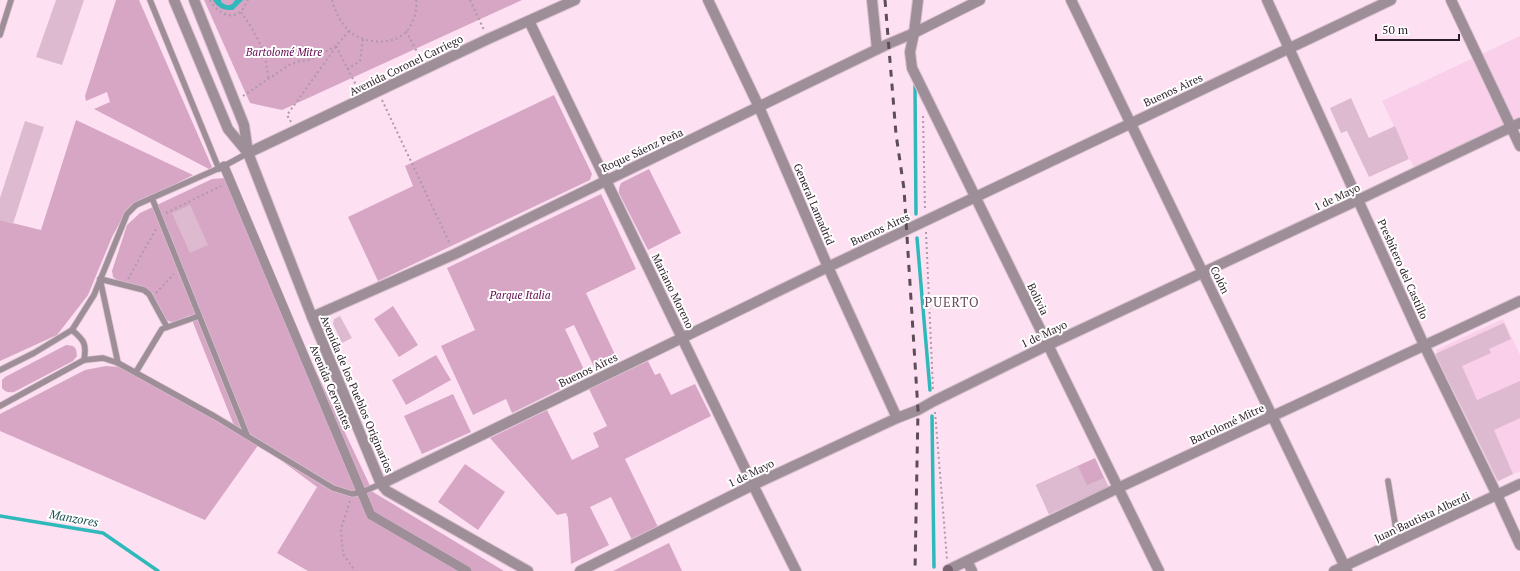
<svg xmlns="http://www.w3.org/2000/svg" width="1520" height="571" viewBox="0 0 1520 571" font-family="'PT Serif',serif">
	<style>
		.built { fill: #facfea }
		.green { fill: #d7a6c5 }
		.water { fill: #2fb9ba }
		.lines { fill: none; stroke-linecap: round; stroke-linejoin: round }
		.stream { stroke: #2fb9ba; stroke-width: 3.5 }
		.building { fill: #ddbad0 }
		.service-casing { stroke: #d7becd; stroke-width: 7 }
		.pedestrian-casing { stroke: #d7becd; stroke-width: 10 }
		.minor-casing { stroke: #d7becd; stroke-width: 12 }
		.tertiary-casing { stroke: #d7becd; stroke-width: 12 }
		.secondary-casing { stroke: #d7becd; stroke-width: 12 }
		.path { stroke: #b099a7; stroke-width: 2; stroke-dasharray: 2 3; stroke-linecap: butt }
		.service { stroke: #9d8e98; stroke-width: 5.5 }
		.pedestrian { stroke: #9d8e98; stroke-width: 9 }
		.minor { stroke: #9d8e98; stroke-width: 10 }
		.tertiary { stroke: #9d8e98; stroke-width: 10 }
		.secondary { stroke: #786370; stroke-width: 10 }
		.rail { stroke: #5d4d57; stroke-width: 3; stroke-dasharray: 7 7; stroke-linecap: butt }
		.labels { text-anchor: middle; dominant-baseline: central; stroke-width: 4; stroke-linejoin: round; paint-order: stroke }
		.park-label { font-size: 11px; font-style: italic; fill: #62054e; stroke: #fff }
		.street-label { font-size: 11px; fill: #2a1d25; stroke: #fff }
		.water-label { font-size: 12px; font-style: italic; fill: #1b5253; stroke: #fff }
		.quarter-label { font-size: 13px; letter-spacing: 1px; fill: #694b5e; stroke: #fff }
	</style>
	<rect width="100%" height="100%" fill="#fde1f2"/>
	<!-- built -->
	<g class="built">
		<polygon points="1520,36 1520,120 1414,168 1382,101"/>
		<polygon points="1503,319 1520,355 1520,471 1497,482 1436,350"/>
	</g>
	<!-- green -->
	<g class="green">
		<polygon points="116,0 139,0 212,167 209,169 94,109 110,102 107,92 86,101 85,96"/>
		<polygon points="204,0 522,0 282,110 250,103"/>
		<polygon points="554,95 592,174 590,180 378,281 348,217 413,186 405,166"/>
		<polygon points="76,120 193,175 152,196 125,213 112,237 88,295 57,335 0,361 0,220 41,230"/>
		<polygon points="649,169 681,233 648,250 619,193 619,188 621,183"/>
		<path d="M225,178l148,314 131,79h-196l-31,-18 40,-66 -58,-43 -54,76 -205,-89v-17l85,-44 21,-4 14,1 132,73 -17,-12 -45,-113c-9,4 -15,10 -24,5l-17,-29 -32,-11 -4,-3 -1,-6 15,-46 13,-12 72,-34z"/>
		<polygon points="601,194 636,269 586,293 618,361 596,371 574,325 565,329 587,376 512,413 506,399 473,415 441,346 475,330 447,268"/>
		<polygon points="393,306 418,345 399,357 374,319"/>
		<path d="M66,345l7,1 3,3 1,7 -4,5 -59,31c-6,1 -9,0 -12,-4v-8l3,-3z"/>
		<polygon points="436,355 451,380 406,405 392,380"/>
		<polygon points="648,361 655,375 660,373 671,395 695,384 711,416 625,459 658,527 632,540 611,497 590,507 609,545 571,564 568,518 566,513 557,515 490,438 547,410 572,460 599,447 593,433 607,426 589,389"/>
		<polygon points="453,394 471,432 422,454 404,416"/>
		<polygon points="1095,458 1108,486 1106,488 1049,514 1036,485"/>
		<polygon points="465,464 505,492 478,530 438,502"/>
		<polygon points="669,543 682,571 613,571"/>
	</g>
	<!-- water -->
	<path class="water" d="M213,0h8v2c5,4 11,5 14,-2h8l-10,10c-9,0 -15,-1 -20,-10z"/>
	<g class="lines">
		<!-- stream -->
		<g class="stream">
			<polyline points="915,86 916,214"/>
			<polyline points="917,238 930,390"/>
			<polyline points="932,416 934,567"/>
			<polyline points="0,516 103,533 158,571"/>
		</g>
	</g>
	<!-- building -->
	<g class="building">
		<polygon points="56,0 84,0 62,65 36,57"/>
		<polygon points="1351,98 1369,138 1395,126 1409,159 1369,177 1347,131 1341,133 1330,108"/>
		<polygon points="25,121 44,127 13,224 0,220 0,198"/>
		<polygon points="190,205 208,245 190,253 172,213"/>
		<polygon points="340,316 352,338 342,343 333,324 334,319"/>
		<polygon points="1504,323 1511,339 1489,349 1491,353 1462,366 1477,400 1520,381 1520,418 1494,430 1513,474 1498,481 1435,354"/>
		<polygon points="1078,466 1087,485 1104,478 1108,486 1049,514 1036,485"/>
	</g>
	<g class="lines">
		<!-- service casing -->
		<g class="service-casing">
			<g id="service">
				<polyline points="150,0 219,169"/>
				<polyline points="0,35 11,0"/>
				<polyline points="152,198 247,435"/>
				<path d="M72,330c12,10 15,14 12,30"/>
				<polyline points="118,363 100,279 144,290 149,294 167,327"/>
				<polyline points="0,370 34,353 72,330 94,295 127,214 136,205 224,166 248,153"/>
				<polyline points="136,372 162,329 199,316"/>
				<polyline points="0,406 84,360 103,358 118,363 214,416 333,488 352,494 362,492 381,484"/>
				<polyline points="1388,481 1398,541"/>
			</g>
		</g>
		<!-- pedestrian casing -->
		<g class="pedestrian-casing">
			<polyline id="pedestrian" points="224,166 371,515 467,571"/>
		</g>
		<!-- minor casing -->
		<g class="minor-casing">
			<g id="minor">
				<polyline points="708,0 759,107 828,267 897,418"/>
				<polyline points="872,0 877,49"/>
				<polyline points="918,0 914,33 910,52 912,68 1159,571"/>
				<polyline points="1071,0 1347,571"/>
				<polyline points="1267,0 1424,345 1497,495 1520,545"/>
				<polyline points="1451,0 1520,146"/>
				<polyline points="529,21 753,485 796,571"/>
				<polyline points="312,317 455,254 888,44 914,33 980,0"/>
				<polyline points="381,484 828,267 1391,0"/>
				<polyline points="967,561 972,571"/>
				<polyline points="948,570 1118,488 1520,301"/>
				<polyline points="580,571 753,485 897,418 918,410 934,401 1048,345 1358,200 1520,123"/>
				<polyline points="1334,571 1520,484"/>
			</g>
		</g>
		<!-- tertiary casing -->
		<g class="tertiary-casing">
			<g id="tertiary">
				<polyline points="174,0 228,129 248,153"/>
				<polyline points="194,0 244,125 248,153 312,317 381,484 387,491 528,571"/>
				<polyline points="248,153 488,39 575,0"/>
			</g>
		</g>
		<!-- secondary casing -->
		<g class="secondary-casing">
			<polyline id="secondary" points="948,570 948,571"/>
		</g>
		<!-- path -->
		<g class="path">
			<path d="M210,0c5,10 20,22 31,11 3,-2 5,-8 7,-11"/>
			<path d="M332,0c3,12 11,27 21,34 13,9 38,11 51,0 8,-7 14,-23 12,-34"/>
			<polyline points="470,0 484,30"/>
			<path d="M241,12c14,19 26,42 27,66"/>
			<polyline points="349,31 336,46 358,89"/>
			<polyline points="406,31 422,61"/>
			<polyline points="347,69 360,61 363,39"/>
			<polyline points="243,96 289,65 300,61 310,60 336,46"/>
			<polyline points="382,100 450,244"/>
			<polyline points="923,116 925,209"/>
			<polyline points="291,122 287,115 336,47"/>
			<polyline points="166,213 221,186"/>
			<polyline points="926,232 933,389"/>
			<polyline points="128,279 156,229"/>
			<polyline points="156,293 174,274"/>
			<polyline points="935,412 947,559"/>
			<polyline points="350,501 341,529 343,554 355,571"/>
		</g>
		<!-- service -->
		<use href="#service" class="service"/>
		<!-- pedestrian -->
		<use href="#pedestrian" class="pedestrian"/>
		<!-- minor -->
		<use href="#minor" class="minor"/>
		<!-- tertiary -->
		<use href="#tertiary" class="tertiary"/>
		<!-- secondary -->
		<use href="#secondary" class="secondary"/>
		<!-- rail -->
		<polyline class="rail" points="885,0 896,134 904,189 918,410 915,571"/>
	</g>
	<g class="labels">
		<!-- park labels -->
		<g class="park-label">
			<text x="284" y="52">Bartolomé Mitre</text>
			<text x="520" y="295">Parque Italia</text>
		</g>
		<!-- street labels -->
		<g class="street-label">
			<text transform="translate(406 65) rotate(-26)">Avenida Coronel Carriego</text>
			<text transform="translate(1173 90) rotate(-25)">Buenos Aires</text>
			<text transform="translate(642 150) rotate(-25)">Roque Sáenz Peña</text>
			<text transform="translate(1337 197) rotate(-25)">1 de Mayo</text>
			<text transform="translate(814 204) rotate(67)">General Lamadrid</text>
			<text transform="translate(880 229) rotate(-25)">Buenos Aires</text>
			<text transform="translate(1403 269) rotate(66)">Presbítero del Castillo</text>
			<text transform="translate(1220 280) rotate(64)">Colón</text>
			<text transform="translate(673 291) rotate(64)">Mariano Moreno</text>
			<text transform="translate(1038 299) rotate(64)">Bolivia</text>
			<text transform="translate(1044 334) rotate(-25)">1 de Mayo</text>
			<text transform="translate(588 370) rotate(-26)">Buenos Aires</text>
			<text transform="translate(331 387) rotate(67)">Avenida Cervantes</text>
			<text transform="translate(357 394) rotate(67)">Avenida de los Pueblos Originarios</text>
			<text transform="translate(1227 424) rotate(-25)">Bartolomé Mitre</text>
			<text transform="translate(751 473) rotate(-26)">1 de Mayo</text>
			<text transform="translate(1422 517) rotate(-25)">Juan Bautista Alberdi</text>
		</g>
		<!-- water labels -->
		<g class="water-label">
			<text transform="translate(74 518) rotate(10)">Manzores</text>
		</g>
		<!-- quarter labels -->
		<g class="quarter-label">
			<text x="952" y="302">PUERTO</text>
		</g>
	</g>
	<!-- scale -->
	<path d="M1376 34v6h83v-6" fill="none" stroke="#2a1d25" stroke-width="2"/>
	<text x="1382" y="34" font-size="12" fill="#2a1d25" stroke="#ffffff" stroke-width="3" paint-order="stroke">50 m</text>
</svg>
